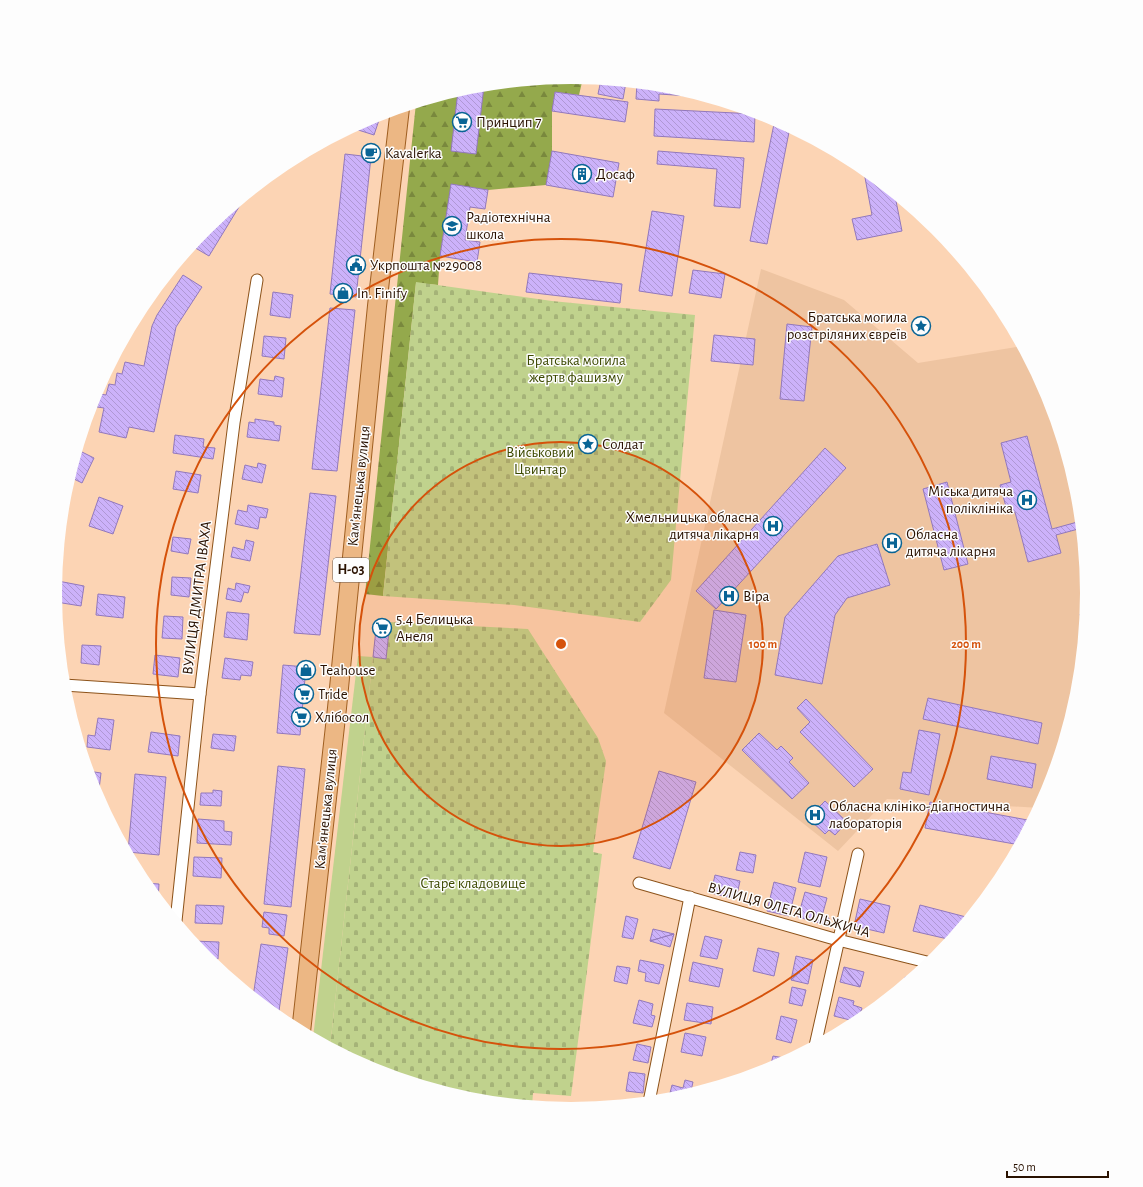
<svg xmlns="http://www.w3.org/2000/svg" width="1143" height="1187" viewBox="0 0 1143 1187" font-family="'Alegreya Sans',sans-serif">
	<style>
		.built { fill: #eec4a1 }
		.grass { fill: #c0d28d }
		.forest { fill: url(#forest-firs) }
		.cemetery { fill: url(#cemetery-stones) }
		.building { fill: url(#building-back-hatch); stroke: #9278bc }
		.lines { fill: none; stroke-linecap: round; stroke-linejoin: round }
		.street-casing { stroke: #8d531a; stroke-width: 13 }
		.primary-casing { stroke: #9f5e20; stroke-width: 20 }
		.street { stroke: #fff; stroke-width: 11 }
		.primary { stroke: #ecb784; stroke-width: 18 }
		.ring { fill: none; stroke: #d5520b; stroke-width: 2 }
		.labels { text-anchor: middle; dominant-baseline: central; stroke-width: 3; stroke-linejoin: round; paint-order: stroke }
		.shield { fill: #fdfdfd; stroke: #69584c; stroke-width: 1 }
		.shield-label { font-size: 14px; font-weight: bold; fill: #291100 }
		.poi-label { font-size: 15px; fill: #291100; stroke: #fdfdfd; text-anchor: start }
		.park-label { font-size: 15px; fill: #3c4900; stroke: #fdfdfd }
		.street-label { font-size: 15px; fill: #291100; stroke: #fdfdfd }
		.centre { fill: #d5520b; stroke: #fdfdfd; stroke-width: 2 }
		.ring-label { font-size: 12px; text-anchor: middle; font-weight: bold; fill: #d5520b; stroke: #fdfdfd; stroke-width: 3; stroke-linejoin: round; paint-order: stroke }
	</style>
	<defs>
		<pattern id="forest-firs" width="22" height="20" patternUnits="userSpaceOnUse"><rect width="22" height="20" fill="#94a94c"/><path d="M5 1l3.5 6h-7zM16 11l3.5 6h-7z" fill="#79883d"/></pattern>
		<pattern id="cemetery-stones" width="16" height="16" patternUnits="userSpaceOnUse"><rect width="16" height="16" fill="#c0d28d"/><path d="M2 7V4a2 2 0 0 1 4 0v3zM10 15v-3a2 2 0 0 1 4 0v3z" fill="#a5b378"/></pattern>
		<pattern id="building-back-hatch" width="6" height="6" patternUnits="userSpaceOnUse"><rect width="6" height="6" fill="#ccb2fa"/><path d="M-1 5l2 2M0 0l6 6M5-1l2 2" fill="none" stroke="#af98d4"/></pattern>
	</defs>
	<rect width="100%" height="100%" fill="#fcd4b4"/>
	<!-- built -->
	<polygon class="built" points="761,269 844,300 918,363 1022,346 1049,396 1078,493 1088,594 1078,694 1049,791 1040,808 887,799 838,851 664,713"/>
	<!-- grass -->
	<polygon class="grass" points="358,656 373,657 330,1047 313,1038"/>
	<!-- forest -->
	<polygon class="forest" points="572,77 583,78 579,95 555,92 552,111 552,151 546,185 488,190 451,185 440,256 438,285 416,283 383,596 365,594 416,103 471,87"/>
	<!-- cemetery -->
	<g class="cemetery">
		<polygon points="416,282 552,301 695,315 671,580 640,622 514,605 383,596"/>
		<polygon points="390,622 528,629 598,738 606,761 593,852 602,854 571,1096 533,1093 532,1106 471,1100 374,1071 330,1047 373,657 386,658"/>
	</g>
	<!-- building -->
	<g class="building">
		<polygon points="601,80 626,82 623,99 598,94"/>
		<polygon points="637,83 672,87 704,97 659,94 659,101 636,99"/>
		<polygon points="484,86 476,154 451,151 458,91"/>
		<polygon points="555,92 628,102 625,122 552,111"/>
		<polygon points="655,109 755,114 754,142 654,136"/>
		<polygon points="381,114 374,135 352,128 374,116"/>
		<polygon points="775,119 790,127 767,244 750,241"/>
		<polygon points="552,151 619,163 613,197 546,185"/>
		<polygon points="658,151 744,158 740,208 714,206 717,169 657,164"/>
		<polygon points="345,154 371,157 356,297 330,294"/>
		<polygon points="863,167 897,196 895,196 902,231 857,240 852,219 872,215"/>
		<polygon points="451,184 488,190 485,209 470,207 465,240 480,242 477,262 440,256"/>
		<polygon points="245,197 209,256 192,246 206,228"/>
		<polygon points="652,211 684,216 672,296 639,291"/>
		<polygon points="693,270 725,274 721,298 689,293"/>
		<polygon points="529,273 622,284 620,303 526,292"/>
		<polygon points="183,275 202,287 176,327 154,432 129,427 126,438 99,432 104,408 97,407 100,394 106,395 109,384 115,385 117,373 122,374 125,362 144,366 152,326 157,315"/>
		<polygon points="273,292 293,295 290,318 270,315"/>
		<polygon points="330,308 355,310 337,471 312,469"/>
		<polygon points="787,324 812,327 804,401 780,399"/>
		<polygon points="714,335 755,339 753,365 711,361"/>
		<polygon points="264,336 286,338 284,359 262,356"/>
		<polygon points="275,376 284,378 282,397 258,394 260,379 274,381"/>
		<polygon points="255,419 274,422 274,425 281,426 279,441 247,437 249,422 255,423"/>
		<polygon points="175,435 204,439 203,447 215,448 213,459 173,453"/>
		<polygon points="1027,436 1052,529 1081,521 1082,528 1056,535 1061,553 1028,562 1015,512 1008,514 1000,485 1011,482 1001,443"/>
		<polygon points="825,448 846,468 716,609 696,591"/>
		<polygon points="78,450 94,458 82,483 70,477"/>
		<polygon points="258,463 266,465 262,483 242,479 245,465 257,468"/>
		<polygon points="176,471 201,475 198,493 173,489"/>
		<polygon points="947,482 968,564 944,570 923,489"/>
		<polygon points="310,493 336,496 320,635 294,633"/>
		<polygon points="99,497 123,506 113,534 89,526"/>
		<polygon points="248,505 268,509 266,518 260,517 258,529 235,524 238,510 247,512"/>
		<polygon points="173,537 191,539 188,554 171,551"/>
		<polygon points="246,540 254,542 250,561 231,557 233,547 244,550"/>
		<polygon points="877,544 890,585 847,598 835,615 822,684 775,675 785,617 838,556"/>
		<polygon points="172,577 191,578 189,597 171,595"/>
		<polygon points="58,581 84,586 81,606 56,602"/>
		<polygon points="236,583 250,586 248,593 244,592 241,602 226,599 228,588 235,590"/>
		<polygon points="98,594 125,597 123,618 96,615"/>
		<polygon points="714,610 746,615 736,682 704,678"/>
		<polygon points="227,612 249,614 247,640 224,637"/>
		<polygon points="1086,612 1084,631 1080,614"/>
		<polygon points="164,616 183,617 182,639 162,638"/>
		<polygon points="377,620 390,622 386,659 373,657"/>
		<polygon points="82,645 101,646 99,665 81,663"/>
		<polygon points="155,655 180,658 178,677 153,674"/>
		<polygon points="225,658 253,662 251,676 241,675 240,680 222,678"/>
		<polygon points="283,665 306,667 300,735 277,733"/>
		<polygon points="928,698 1042,723 1038,744 923,719"/>
		<polygon points="806,699 873,769 854,787 800,732 810,722 797,708"/>
		<polygon points="98,718 114,720 110,750 87,747 88,735 95,736"/>
		<polygon points="919,730 940,734 929,795 900,789 903,772 911,773"/>
		<polygon points="151,732 180,736 178,756 148,752"/>
		<polygon points="759,733 777,750 781,746 793,758 789,762 809,783 792,799 742,750"/>
		<polygon points="213,734 236,736 234,751 211,748"/>
		<polygon points="991,756 1036,764 1032,788 987,779"/>
		<polygon points="278,766 305,769 291,907 264,904"/>
		<polygon points="88,771 101,773 98,798 94,791"/>
		<polygon points="659,771 696,782 670,869 633,858"/>
		<polygon points="135,774 166,777 159,855 128,852"/>
		<polygon points="213,790 222,791 221,806 200,805 201,793 213,793"/>
		<polygon points="825,801 847,822 835,835 829,830 825,834 808,818"/>
		<polygon points="930,802 1033,821 1020,845 925,828"/>
		<polygon points="198,819 224,821 224,831 232,832 231,845 197,843"/>
		<polygon points="740,852 756,855 753,873 736,870"/>
		<polygon points="805,852 827,857 820,887 798,882"/>
		<polygon points="194,857 222,858 221,878 193,876"/>
		<polygon points="715,875 740,881 736,899 711,893"/>
		<polygon points="774,882 796,888 789,916 767,911"/>
		<polygon points="144,883 159,884 158,900"/>
		<polygon points="805,892 827,898 822,916 829,918 827,925 798,917"/>
		<polygon points="860,899 890,906 884,933 854,926"/>
		<polygon points="196,905 224,906 222,924 195,923"/>
		<polygon points="920,905 970,918 952,940 913,931"/>
		<polygon points="264,912 287,915 284,936 269,934 269,928 262,927"/>
		<polygon points="626,916 638,919 633,939 622,937"/>
		<polygon points="653,929 674,934 650,941"/>
		<polygon points="674,934 670,947 650,941"/>
		<polygon points="705,936 722,940 717,959 700,956"/>
		<polygon points="193,941 219,942 218,959 206,958"/>
		<polygon points="261,944 288,948 278,1018 253,997"/>
		<polygon points="758,948 779,953 774,976 753,971"/>
		<polygon points="796,956 813,960 791,980"/>
		<polygon points="640,960 664,965 659,984 645,981 646,973 638,971"/>
		<polygon points="813,960 808,984 791,980"/>
		<polygon points="693,962 723,969 719,987 689,981"/>
		<polygon points="617,966 630,968 627,984 614,981"/>
		<polygon points="844,967 860,987 840,982"/>
		<polygon points="844,967 864,972 860,987"/>
		<polygon points="905,977 912,979 902,987"/>
		<polygon points="792,987 806,990 802,1006 789,1003"/>
		<polygon points="839,997 854,1001 853,1005 862,1008 858,1022 834,1016"/>
		<polygon points="639,1000 653,1004 651,1015 655,1016 652,1027 633,1023"/>
		<polygon points="687,1003 713,1007 711,1024 684,1020"/>
		<polygon points="781,1016 797,1020 791,1043 776,1039"/>
		<polygon points="685,1033 706,1037 702,1056 681,1052"/>
		<polygon points="637,1044 651,1047 648,1063 633,1060"/>
		<polygon points="773,1056 790,1059 770,1068"/>
		<polygon points="629,1072 645,1074 643,1093 626,1091"/>
		<polygon points="685,1080 693,1082 690,1095 668,1101 672,1085 683,1088"/>
	</g>
	<g class="lines">
		<!-- street casing -->
		<g class="street-casing">
			<g id="street">
				<polyline points="64,685 200,694"/>
				<polyline points="639,883 838,940 931,963"/>
				<polyline points="176,921 200,694 234,423 257,280"/>
				<polyline points="815,1046 858,854"/>
				<polyline points="649,1102 690,897"/>
			</g>
		</g>
		<!-- primary casing -->
		<g class="primary-casing">
			<polyline id="primary" points="301,1032 337,708 377,306 400,108"/>
		</g>
		<!-- street -->
		<use href="#street" class="street"/>
		<!-- primary -->
		<use href="#primary" class="primary"/>
	</g>
	<!-- distance rings -->
	<circle cx="561" cy="644" r="202" fill="#d5520b" fill-opacity=".12"/>
	<g class="ring">
		<circle cx="561" cy="644" r="202"/>
		<circle cx="561" cy="644" r="405"/>
	</g>
	<!-- icons -->
	<defs>
		<g id="supermarket-ring" transform="scale(1)"><circle r="9.5" fill="#fdfdfd" stroke="#096495" stroke-width="1.5"/><path d="M-6-5.5h2.5l.6 2H6L4.5 2H-2.5L-4.4-4H-6ZM-1.5 3.2a1.3 1.3 0 1 0 .1 0ZM3 3.2a1.3 1.3 0 1 0 .1 0Z" fill="#096495"/></g>
		<g id="cafe-ring" transform="scale(1)"><circle r="9.5" fill="#fdfdfd" stroke="#096495" stroke-width="1.5"/><path d="M-5.5-4.5H6V0H3Q3 3.5 0 3.5H-2.5Q-5.5 3.5-5.5 0ZM3-3.2v2h1.7v-2ZM-6 4.5H4V6H-6Z" fill="#096495"/></g>
		<g id="building-ring" transform="scale(1)"><circle r="9.5" fill="#fdfdfd" stroke="#096495" stroke-width="1.5"/><path d="M-4-6H4V6H1V3H-1V6H-4ZM-2.5-4.3h1.7v1.8h-1.7ZM.8-4.3h1.7v1.8H.8ZM-2.5-1h1.7V.8h-1.7ZM.8-1h1.7V.8H.8Z" fill="#096495"/></g>
		<g id="school-ring" transform="scale(1)"><circle r="9.5" fill="#fdfdfd" stroke="#096495" stroke-width="1.5"/><path d="M0-5L7-2L0 1L-7-2ZM-4 1L0 2.5L4 1V4Q0 6-4 4Z" fill="#096495"/></g>
		<g id="civic-ring" transform="scale(1)"><circle r="9.5" fill="#fdfdfd" stroke="#096495" stroke-width="1.5"/><path d="M-.6-6.5H3V-4.5H.6V-3L4-1V1h2V6H-6V1h2V-1L-.6-3ZM-1.2 2.5V6h2.4V2.5Z" fill="#096495"/></g>
		<g id="shop-ring" transform="scale(1)"><circle r="9.5" fill="#fdfdfd" stroke="#096495" stroke-width="1.5"/><path d="M-5-2.5h2.3a2.7 3.5 0 0 1 5.4 0H5L5.5 6h-11ZM-1.5-2.5h3a1.5 2.3 0 0 0-3 0Z" fill="#096495"/></g>
		<g id="sight-ring" transform="scale(1)"><circle r="9.5" fill="#fdfdfd" stroke="#096495" stroke-width="1.5"/><path d="M0-6L1.8-2.2L6-1.7L2.9 1.2L3.7 5.4L0 3.3L-3.7 5.4L-2.9 1.2L-6-1.7L-1.8-2.2Z" fill="#096495"/></g>
		<g id="hospital-ring" transform="scale(1)"><circle r="9.5" fill="#fdfdfd" stroke="#096495" stroke-width="1.5"/><path d="M-5-5h3v3.5h4V-5h3V5h-3V1.5h-4V5h-3Z" fill="#096495"/></g>
	</defs>
	<g fill-rule="evenodd">
		<use href="#supermarket-ring" x="462" y="122"/>
		<use href="#cafe-ring" x="371" y="153"/>
		<use href="#building-ring" x="582" y="174"/>
		<use href="#school-ring" x="452" y="226"/>
		<use href="#civic-ring" x="356" y="265"/>
		<use href="#shop-ring" x="343" y="293"/>
		<use href="#sight-ring" x="921" y="326"/>
		<use href="#sight-ring" x="588" y="444"/>
		<use href="#hospital-ring" x="1027" y="500"/>
		<use href="#hospital-ring" x="773" y="526"/>
		<use href="#hospital-ring" x="892" y="543"/>
		<use href="#hospital-ring" x="729" y="596"/>
		<use href="#supermarket-ring" x="382" y="628"/>
		<use href="#shop-ring" x="306" y="670"/>
		<use href="#supermarket-ring" x="304" y="694"/>
		<use href="#supermarket-ring" x="301" y="717"/>
		<use href="#hospital-ring" x="815" y="815"/>
	</g>
	<g class="labels">
		<!-- shield labels -->
		<rect class="shield" x="333" y="558" width="36" height="24" rx="3"/>
		<g class="shield-label">
			<text x="351" y="570">Н-03</text>
		</g>
		<!-- poi labels -->
		<g class="poi-label">
			<text x="476" y="122">Принцип 7</text>
			<text x="385" y="153">Kavalerka</text>
			<text x="596" y="174">Досаф</text>
			<text x="466" y="217">Радіотехнічна<tspan x="466" dy="17">школа</tspan></text>
			<text x="370" y="265">Укрпошта №29008</text>
			<text x="357" y="293">In. Finify</text>
			<text x="907" y="317" text-anchor="end">Братська могила<tspan x="907" dy="17">розстріляних євреїв</tspan></text>
			<text x="602" y="444">Солдат</text>
			<text x="1013" y="491" text-anchor="end">Міська дитяча<tspan x="1013" dy="17">поліклініка</tspan></text>
			<text x="759" y="517" text-anchor="end">Хмельницька обласна<tspan x="759" dy="17">дитяча лікарня</tspan></text>
			<text x="906" y="534">Обласна<tspan x="906" dy="17">дитяча лікарня</tspan></text>
			<text x="743" y="596">Віра</text>
			<text x="396" y="619">5.4 Белицька<tspan x="396" dy="17">Анеля</tspan></text>
			<text x="320" y="670">Teahouse</text>
			<text x="318" y="694">Tride</text>
			<text x="315" y="717">Хлібосол</text>
			<text x="829" y="806">Обласна клініко-діагностична<tspan x="829" dy="17">лабораторія</tspan></text>
		</g>
		<!-- park labels -->
		<g class="park-label">
			<text x="576" y="360">Братська могила<tspan x="576" dy="17">жертв фашизму</tspan></text>
			<text x="540" y="452">Військовий<tspan x="540" dy="17">Цвинтар</tspan></text>
			<text x="473" y="883">Старе кладовище</text>
		</g>
		<!-- street labels -->
		<g class="street-label">
			<text transform="translate(359 486) rotate(-84)">Камʼянецька вулиця</text>
			<text transform="translate(197 598) rotate(-83)">ВУЛИЦЯ ДМИТРА ІВАХА</text>
			<text transform="translate(326 809) rotate(-84)">Камʼянецька вулиця</text>
			<text transform="translate(789 910) rotate(16)">ВУЛИЦЯ ОЛЕГА ОЛЬЖИЧА</text>
		</g>
	</g>
	<!-- crop -->
	<path d="M0 0H1143V1187H0ZM62 593a509 509 0 1 1 1018 0a509 509 0 1 1-1018 0Z" fill="#fdfdfd" fill-rule="evenodd"/>
	<circle cx="561" cy="644" r="6" class="centre"/>
	<g class="ring-label">
		<text x="763" y="648">100 m</text>
		<text x="966" y="648">200 m</text>
	</g>
	<!-- scale -->
	<path d="M1007 1171v6h101v-6" fill="none" stroke="#291100" stroke-width="2"/>
	<text x="1013" y="1171" font-size="12" fill="#291100" stroke="#fdfdfd" stroke-width="3" paint-order="stroke">50 m</text>
</svg>
